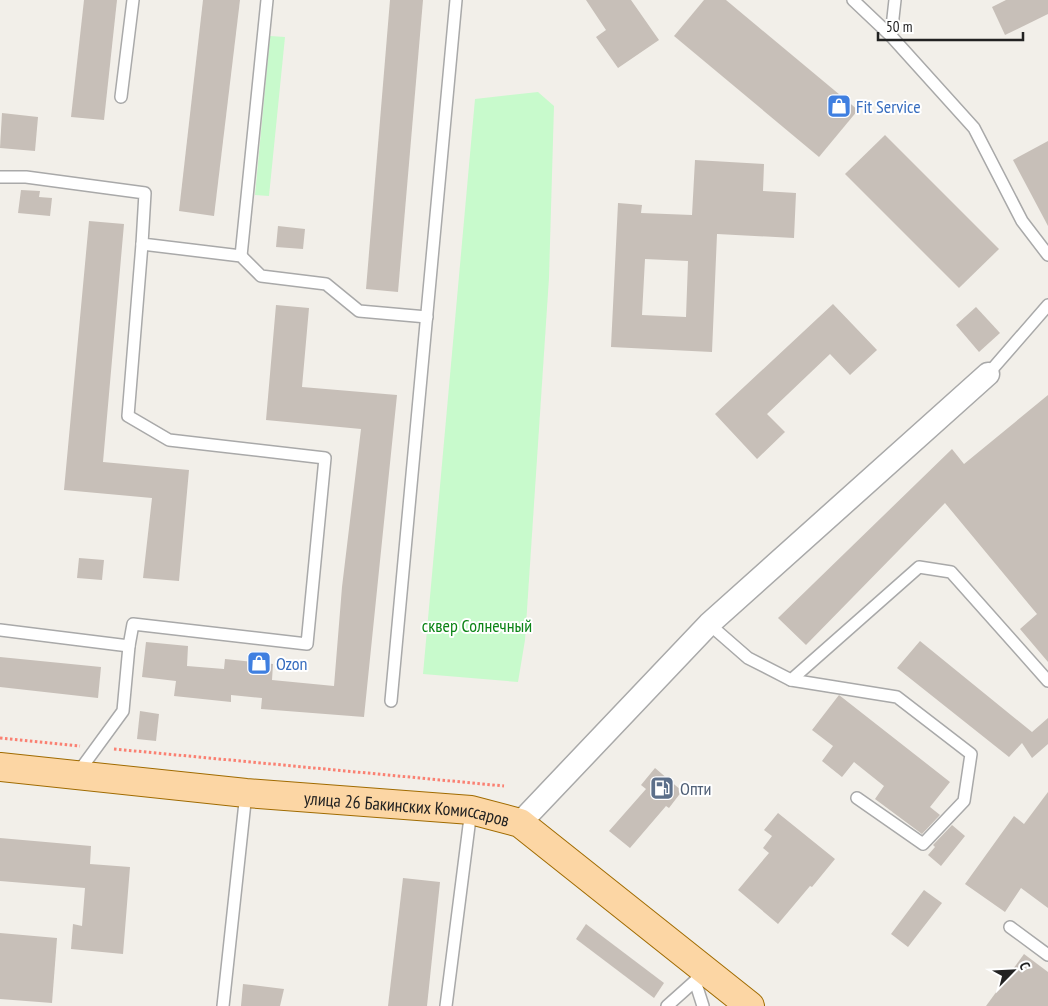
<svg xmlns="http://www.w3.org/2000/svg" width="1048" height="1006" viewBox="0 0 1048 1006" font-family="'PT Sans Narrow',sans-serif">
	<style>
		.park { fill: #c8facc }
		.building { fill: #c7bfb8; fill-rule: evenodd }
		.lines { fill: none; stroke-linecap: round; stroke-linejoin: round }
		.lane-casing { stroke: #a9a9a9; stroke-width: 14 }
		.street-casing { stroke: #a9a9a9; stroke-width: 25 }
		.primary-casing { stroke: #a06b00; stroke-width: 30 }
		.path { stroke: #fa8072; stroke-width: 3; stroke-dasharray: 2.5 2.5; stroke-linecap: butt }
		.lane { stroke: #fff; stroke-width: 11 }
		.street { stroke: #fff; stroke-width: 22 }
		.primary { stroke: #fcd6a4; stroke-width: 28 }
		.labels { text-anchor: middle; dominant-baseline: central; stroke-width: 4; stroke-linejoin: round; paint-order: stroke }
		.shop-label { font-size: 18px; fill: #366cbe; stroke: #fff; text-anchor: start }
		.park-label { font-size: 18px; fill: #0c8416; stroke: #fff }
		.service-label { font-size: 18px; fill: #4e5e75; stroke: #fff; text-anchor: start }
		.street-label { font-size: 18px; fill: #222; stroke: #fff }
	</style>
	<rect width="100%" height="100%" fill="#f2efe9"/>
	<!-- park -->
	<g class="park">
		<polygon points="270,36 285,37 269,196 255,195"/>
		<polygon points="538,92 554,106 549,278 525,640 518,682 423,674 475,99"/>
	</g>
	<!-- building -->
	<g class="building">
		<polygon points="84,0 117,0 104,120 71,117"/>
		<polygon points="203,0 240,0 214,216 179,211"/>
		<polygon points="390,0 423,0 398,292 366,289"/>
		<polygon points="586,0 631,0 659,40 618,68 596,37 606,30"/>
		<polygon points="704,0 726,0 858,110 819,157 674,36"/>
		<polygon points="1006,0 1048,0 1048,14 1005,35 992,7"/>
		<polygon points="2,113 38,117 35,151 0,148"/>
		<polygon points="885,135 999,249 959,288 845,174"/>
		<polygon points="1048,141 1048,226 1013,160"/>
		<path d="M695,160l69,4 -1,27 33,2 -2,45 -77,-4 -5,118 -101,-5 7,-144 24,2 -1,8 51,2zM645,259l43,2 -2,56 -44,-2z"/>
		<polygon points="21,190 40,191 39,197 52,198 50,216 18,213"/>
		<polygon points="89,221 124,224 103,462 189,470 179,581 143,578 152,498 64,490"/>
		<polygon points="278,226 305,229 303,249 276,247"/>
		<polygon points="833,304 877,350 850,375 830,354 767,414 785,432 757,459 715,414"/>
		<polygon points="276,305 309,308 302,387 397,395 364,717 261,709 262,698 231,695 231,702 174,696 176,681 142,677 146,642 188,646 187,666 224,669 225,659 273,664 272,680 334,686 342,587 361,429 266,420"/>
		<polygon points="976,307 1000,333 979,352 956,325"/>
		<polygon points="1048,395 1048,662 1020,629 1037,614 945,503 806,645 778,618 952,449 964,464"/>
		<polygon points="79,558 104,560 102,580 77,578"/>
		<polygon points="920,641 1032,732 1048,718 1048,744 1032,758 1022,743 1009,757 897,668"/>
		<polygon points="0,657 101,667 98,698 0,687"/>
		<polygon points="839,695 950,782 930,807 940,815 922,834 875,799 884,786 854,762 842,777 822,761 833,746 812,730"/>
		<polygon points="140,711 159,714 156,741 137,739"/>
		<polygon points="655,768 682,791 669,808 666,806 630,848 609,831 646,789 641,785"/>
		<polygon points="1048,792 1048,908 1021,888 1005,912 965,884 1014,816 1024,824"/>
		<polygon points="778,813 835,859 812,887 810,886 778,924 738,890 769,853 763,848 772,836 764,830"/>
		<polygon points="952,825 965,836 941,866 928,855 935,847 933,845"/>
		<polygon points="0,838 91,846 90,864 130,867 123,954 71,949 73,924 82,926 85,888 0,881"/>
		<polygon points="403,878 440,882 427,1006 388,1006"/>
		<polygon points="924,890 942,903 908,947 891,934"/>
		<polygon points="586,924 664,983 654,998 576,939"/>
		<polygon points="0,933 57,938 52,1003 0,999"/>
		<polygon points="1024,954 1048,972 1048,1006 986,1006"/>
		<polygon points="243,984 284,989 280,1006 241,1006"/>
	</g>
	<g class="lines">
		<!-- lane casing -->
		<g class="lane-casing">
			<g id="lane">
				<polyline points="853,0 891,36 974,128 1022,221 1048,255"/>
				<polyline points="891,36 895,0"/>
				<polyline points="121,97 133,0"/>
				<polyline points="0,177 26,177 145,193 142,244 241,256 261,276 326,284 359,311 427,317"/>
				<polyline points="241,256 267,0"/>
				<polyline points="988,374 1048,305"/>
				<polyline points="709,624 748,658 791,680 919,567 951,572 1048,681"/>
				<polyline points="0,630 129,646 133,624 307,644 325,458 169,440 128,416 142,244"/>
				<polyline points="791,680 897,697 971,754 964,801 923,844 857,798"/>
				<polyline points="391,701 456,0"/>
				<polyline points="77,774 123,711 129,646"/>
				<polyline points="1010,927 1048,955"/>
				<polyline points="695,981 703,1006"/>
				<polyline points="223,1006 246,793"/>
				<polyline points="446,1006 471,810"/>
				<polyline points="667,1006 695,981 703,969"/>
			</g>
		</g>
		<!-- street casing -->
		<g class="street-casing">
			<polyline id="street" points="520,823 709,624 988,374"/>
		</g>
		<!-- primary casing -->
		<g class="primary-casing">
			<g id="primary">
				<path id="s1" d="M0,767l246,26 225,17 49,13 230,183"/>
			</g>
		</g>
		<!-- path -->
		<g class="path">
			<polyline points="0,738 80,746"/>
			<polyline points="114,749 504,786"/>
		</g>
		<!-- lane -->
		<use href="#lane" class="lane"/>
		<!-- street -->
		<use href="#street" class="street"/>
		<!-- primary -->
		<use href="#primary" class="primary"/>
	</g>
	<!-- icons -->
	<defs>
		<g id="shop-square" transform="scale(1.25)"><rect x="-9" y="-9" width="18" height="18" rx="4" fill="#3f7fe0" stroke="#fff"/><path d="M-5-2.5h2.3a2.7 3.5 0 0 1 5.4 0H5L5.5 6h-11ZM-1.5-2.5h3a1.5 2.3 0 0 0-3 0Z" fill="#fff"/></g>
		<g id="fuel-square" transform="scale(1.25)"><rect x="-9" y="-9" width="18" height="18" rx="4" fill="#5c6f8a" stroke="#fff"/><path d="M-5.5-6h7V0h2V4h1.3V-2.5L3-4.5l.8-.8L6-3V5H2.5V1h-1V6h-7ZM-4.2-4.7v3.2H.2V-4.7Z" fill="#fff"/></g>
	</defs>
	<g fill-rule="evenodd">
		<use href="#shop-square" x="839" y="106"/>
		<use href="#shop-square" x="259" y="663"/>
		<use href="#fuel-square" x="662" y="788"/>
	</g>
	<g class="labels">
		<!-- shop labels -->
		<g class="shop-label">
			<text x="856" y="106">Fit Service</text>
			<text x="276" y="663">Ozon</text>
		</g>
		<!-- park labels -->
		<g class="park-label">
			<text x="477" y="625">сквер Солнечный</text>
		</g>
		<!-- service labels -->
		<g class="service-label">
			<text x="680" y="788">Опти</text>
		</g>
		<!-- street labels -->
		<g class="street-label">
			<text stroke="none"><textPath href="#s1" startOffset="409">улица 26 Бакинских Комиссаров</textPath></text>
		</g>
	</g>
	<!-- north arrow -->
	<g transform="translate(1013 971) rotate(66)" stroke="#ffffff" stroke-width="4" paint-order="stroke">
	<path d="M0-4L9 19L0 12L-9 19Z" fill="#222222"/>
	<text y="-8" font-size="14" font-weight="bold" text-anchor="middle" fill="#222222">С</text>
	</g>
	<!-- scale -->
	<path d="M878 32v8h145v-8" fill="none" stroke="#222222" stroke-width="2.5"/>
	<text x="886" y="32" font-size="15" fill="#222222" stroke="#ffffff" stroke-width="4" paint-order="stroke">50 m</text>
</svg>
